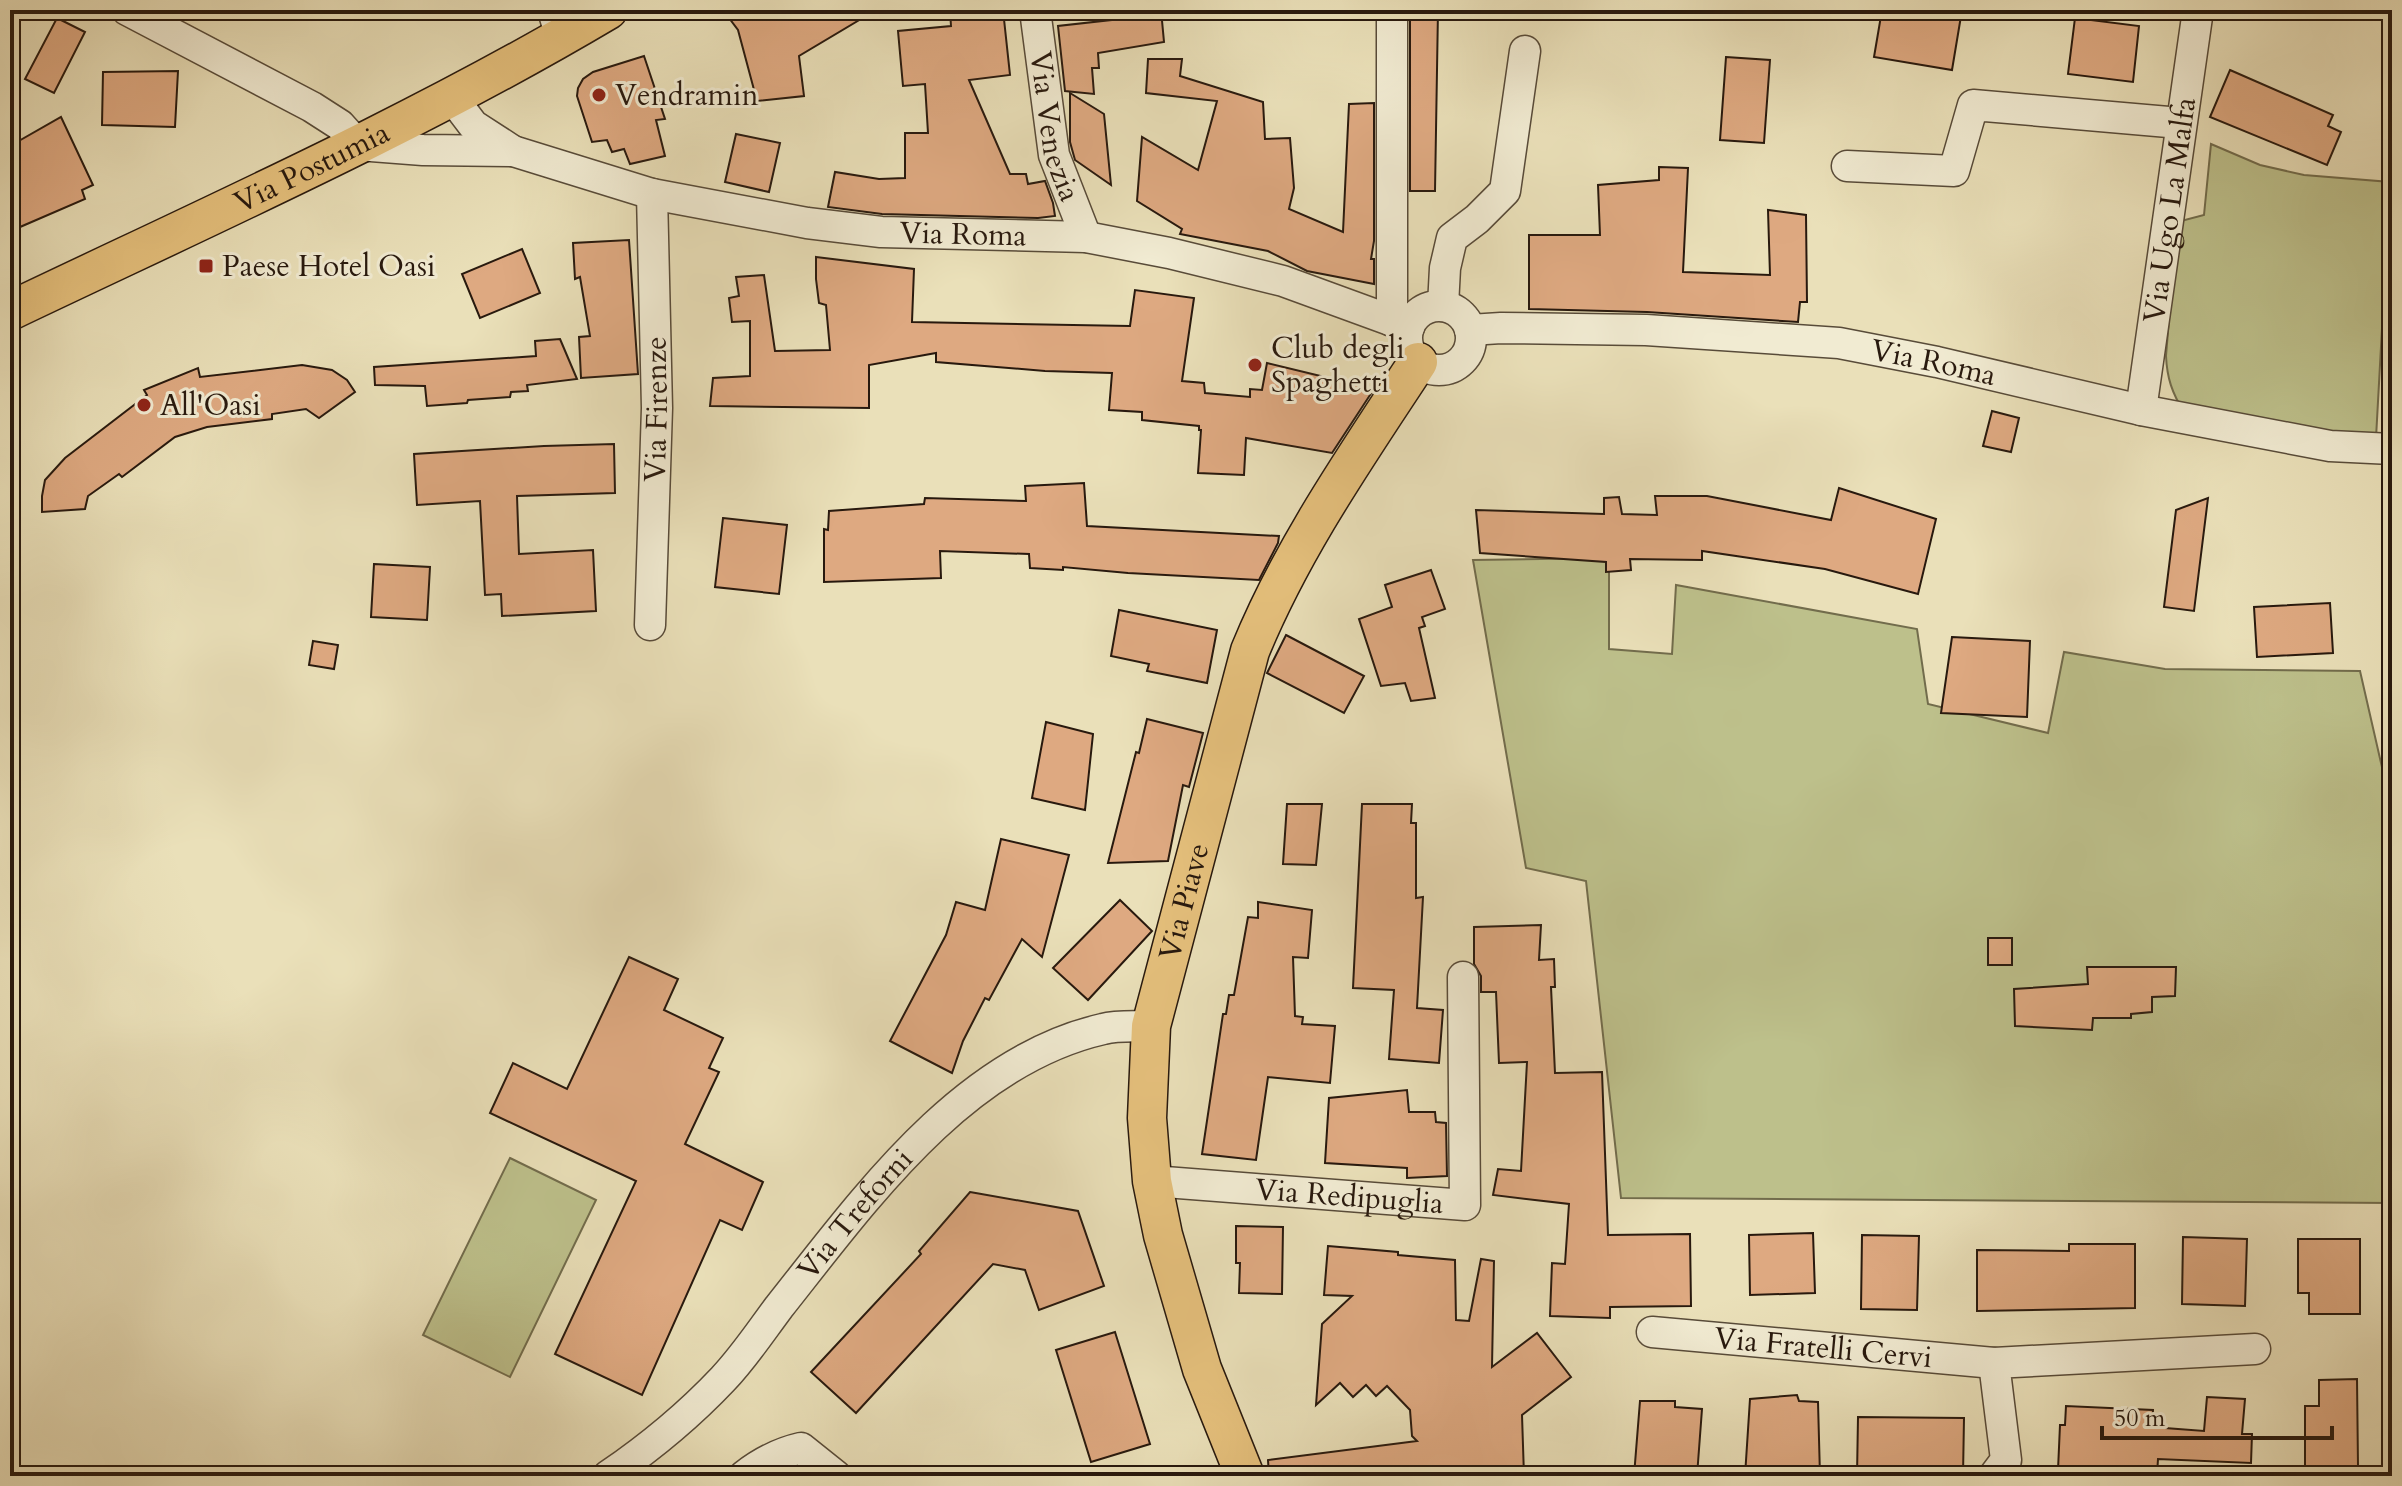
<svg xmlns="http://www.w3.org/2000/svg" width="2402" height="1486" viewBox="0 0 2402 1486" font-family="Cardo,serif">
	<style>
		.green { fill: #bdc08b; stroke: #726c4c; stroke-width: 2 }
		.building { fill: #dea981; stroke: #28190e; stroke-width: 2 }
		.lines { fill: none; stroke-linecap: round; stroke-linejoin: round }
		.minor-casing { stroke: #584b39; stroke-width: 33 }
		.major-casing { stroke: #28190e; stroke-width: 41 }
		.minor { stroke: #f1ebd2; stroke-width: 30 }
		.major { stroke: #e5c07c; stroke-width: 38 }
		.poi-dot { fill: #8f2418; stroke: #f1ebd2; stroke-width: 3 }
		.labels { text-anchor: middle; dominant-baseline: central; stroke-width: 6; stroke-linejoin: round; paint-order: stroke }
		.poi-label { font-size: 30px; fill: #28190e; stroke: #f1ebd2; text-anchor: start }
		.street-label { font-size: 30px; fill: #28190e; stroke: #f1ebd2 }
	</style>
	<rect width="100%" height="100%" fill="#eae0b9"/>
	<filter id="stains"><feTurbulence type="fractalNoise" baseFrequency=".0025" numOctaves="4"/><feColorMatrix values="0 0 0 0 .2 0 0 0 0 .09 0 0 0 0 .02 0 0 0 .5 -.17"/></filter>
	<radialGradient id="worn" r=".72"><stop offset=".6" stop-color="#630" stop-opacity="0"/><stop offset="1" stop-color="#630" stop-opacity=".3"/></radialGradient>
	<!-- green -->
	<g class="green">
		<path d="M2211,144l49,21 44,10 86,7 -14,256 -192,-26c-12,-19 -17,-34 -18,-56l11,-134 27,-7z"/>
		<polygon points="1609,558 1609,649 1672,654 1676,585 1917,629 1928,704 2048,733 2064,652 2165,669 2360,671 2384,776 2392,797 2392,1203 1621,1198 1586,881 1526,868 1473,560"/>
		<polygon points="510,1158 596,1200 510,1377 423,1335"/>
	</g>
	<!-- building -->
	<g class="building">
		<polygon points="723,10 876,10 799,56 804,96 757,101 738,30"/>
		<polygon points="950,10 1003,10 1010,75 969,80 1010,174 1026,174 1028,184 1045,181 1053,203 1055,216 1038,218 882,214 828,207 835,172 879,179 905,178 905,133 928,133 925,84 903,86 898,31 951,26"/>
		<polygon points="1120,10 1161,10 1164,42 1098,53 1099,68 1092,68 1094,94 1065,91 1058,26 1120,19"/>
		<polygon points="1410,10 1438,10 1435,191 1410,191"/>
		<polygon points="1882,10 1927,10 1961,16 1952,70 1874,57"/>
		<polygon points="57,18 85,32 54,93 25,79"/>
		<polygon points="2075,18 2139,26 2133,82 2068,74"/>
		<polygon points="644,56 665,119 656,120 665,156 630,164 624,149 612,152 607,140 592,142 577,96 578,88 583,79 593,72"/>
		<polygon points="1726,57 1770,60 1764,143 1720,140"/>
		<polygon points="1148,59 1182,59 1180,76 1263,102 1265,139 1290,138 1294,188 1289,209 1343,232 1349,104 1374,103 1374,241 1371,259 1374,259 1374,284 1307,271 1268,251 1180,234 1182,229 1137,201 1142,137 1198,170 1217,101 1146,93"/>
		<polygon points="2230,70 2333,115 2328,126 2341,132 2327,165 2210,117"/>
		<polygon points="178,71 175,127 102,125 103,72"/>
		<polygon points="1070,93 1104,114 1111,185 1075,160 1070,142"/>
		<polygon points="61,117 93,185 82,190 85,199 20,227 19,223 10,228 10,146"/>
		<polygon points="736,134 780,143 769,192 725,182"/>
		<polygon points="1659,167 1688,168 1683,272 1770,275 1768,210 1806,215 1807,302 1800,302 1798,322 1647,312 1529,309 1529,235 1600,235 1598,185 1659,180"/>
		<polygon points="629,240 638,374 581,378 579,337 590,336 580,277 575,279 573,243"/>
		<polygon points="522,249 540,293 480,318 462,274"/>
		<polygon points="816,257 914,269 912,322 1130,326 1135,290 1194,298 1182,381 1204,383 1205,393 1250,397 1250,389 1262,390 1267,363 1374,389 1332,453 1246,438 1244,475 1198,473 1201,430 1199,430 1199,426 1142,420 1142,412 1109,410 1112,373 1045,371 936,362 936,353 869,365 869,408 710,406 713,378 750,376 750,321 732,322 729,298 739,296 736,277 764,275 775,351 830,350 826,305 819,303 816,279"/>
		<polygon points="560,339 577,379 527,385 528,391 511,392 510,397 468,400 467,403 427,406 425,386 375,385 374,367 536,356 535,341"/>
		<polygon points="302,365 332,370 347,380 355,392 319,418 306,409 272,414 272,419 207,427 175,437 122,477 119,474 88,496 85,509 42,512 42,496 45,480 65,458 147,395 144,390 198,368 200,377"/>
		<polygon points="1992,411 2019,418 2011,452 1983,446"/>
		<polygon points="614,444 615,493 517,496 519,554 593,550 596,611 502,616 501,594 485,595 480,501 417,505 414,454 544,446"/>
		<polygon points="1084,483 1087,526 1279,536 1278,543 1259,580 1128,573 1063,567 1063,570 1030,568 1029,554 940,551 941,578 824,582 824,529 828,530 829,511 924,504 925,498 1026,501 1025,486"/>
		<polygon points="1839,488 1936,519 1918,594 1825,569 1702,551 1702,560 1630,559 1631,570 1606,572 1606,562 1480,553 1476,510 1604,514 1604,498 1619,497 1622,514 1657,515 1655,496 1707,496 1831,520"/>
		<polygon points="2208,498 2194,611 2164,607 2176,510"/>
		<polygon points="723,518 787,525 779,594 715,587"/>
		<polygon points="374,564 430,567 427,620 371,617"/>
		<polygon points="1431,570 1445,609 1422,617 1425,626 1419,628 1435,698 1411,701 1405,683 1381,686 1359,619 1392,607 1385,585"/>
		<polygon points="2330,603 2333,653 2257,657 2254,607"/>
		<polygon points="1119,610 1217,630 1207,683 1147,671 1149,664 1111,656"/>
		<polygon points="1286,635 1364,676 1344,713 1267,673"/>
		<polygon points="1952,637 2030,641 2027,717 1941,713"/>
		<polygon points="313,641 338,645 334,669 309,665"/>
		<polygon points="1147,719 1203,733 1189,787 1183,785 1168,861 1108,863 1136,752 1139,753"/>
		<polygon points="1046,722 1093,734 1085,810 1032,798"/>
		<polygon points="1287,804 1322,804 1316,865 1283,864"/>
		<polygon points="1362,804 1412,804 1411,823 1416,823 1416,898 1423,897 1417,1008 1443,1010 1439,1063 1389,1059 1394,990 1353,988"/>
		<polygon points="1001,839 1069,855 1042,957 1022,939 989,1000 985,998 963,1041 952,1073 890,1041 946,935 956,902 985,910"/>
		<polygon points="1120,900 1152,931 1088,1000 1053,968"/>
		<polygon points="1258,902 1312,910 1308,958 1293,957 1295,1016 1303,1017 1302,1024 1335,1026 1330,1083 1268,1077 1256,1160 1202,1154 1223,1014 1226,1014 1229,995 1234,995 1248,917 1258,918"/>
		<polygon points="1541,925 1539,960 1554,959 1555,987 1551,987 1555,1073 1602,1072 1608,1235 1690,1234 1691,1306 1610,1307 1610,1318 1550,1316 1552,1263 1565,1264 1569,1204 1493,1195 1498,1169 1521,1171 1527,1062 1499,1063 1496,992 1481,992 1481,976 1474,964 1474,927"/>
		<rect x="1988" y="938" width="24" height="27"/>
		<polygon points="629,957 678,979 664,1010 723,1038 709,1068 719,1072 685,1144 763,1182 742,1230 720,1220 642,1395 555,1354 636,1181 490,1113 513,1063 567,1089"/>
		<polygon points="2087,967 2176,967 2175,996 2152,997 2152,1012 2131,1014 2131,1018 2093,1018 2092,1030 2015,1026 2014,989 2088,984"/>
		<polygon points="1407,1090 1409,1112 1435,1112 1436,1122 1446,1123 1447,1176 1407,1178 1407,1168 1325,1163 1329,1098"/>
		<polygon points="970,1192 1078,1211 1104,1286 1039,1310 1025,1270 993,1264 856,1413 811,1372 921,1254 919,1251"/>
		<polygon points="1236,1226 1283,1227 1282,1294 1239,1293 1240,1263 1236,1263"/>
		<polygon points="1813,1233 1815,1293 1750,1295 1749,1235"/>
		<polygon points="1862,1235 1919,1236 1917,1310 1861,1309"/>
		<polygon points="2183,1237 2247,1239 2245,1306 2182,1304"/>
		<polygon points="2298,1239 2360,1239 2360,1314 2309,1314 2309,1293 2298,1293"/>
		<polygon points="2069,1244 2135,1244 2135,1308 1977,1311 1977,1250 2069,1251"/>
		<polygon points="1328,1246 1398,1252 1398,1255 1455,1260 1456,1320 1469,1321 1481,1259 1494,1261 1492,1367 1537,1333 1571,1377 1522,1415 1524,1476 1269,1476 1268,1460 1417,1441 1412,1436 1410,1410 1387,1386 1376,1396 1366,1385 1353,1397 1340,1383 1316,1405 1322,1324 1352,1296 1324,1295"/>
		<polygon points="1115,1332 1150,1444 1091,1462 1056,1350"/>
		<polygon points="2357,1379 2358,1466 2343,1467 2343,1476 2305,1476 2305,1406 2319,1406 2319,1380"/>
		<polygon points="1797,1395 1799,1401 1818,1402 1820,1476 1745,1476 1750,1399"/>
		<polygon points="2207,1397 2245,1399 2242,1434 2252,1434 2251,1463 2158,1459 2157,1475 2058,1470 2060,1425 2065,1425 2066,1406 2153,1410 2152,1427 2204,1431"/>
		<polygon points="1640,1401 1675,1401 1675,1407 1702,1409 1697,1476 1634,1476"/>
		<polygon points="1858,1417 1964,1418 1963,1476 1857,1476"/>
	</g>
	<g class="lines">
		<!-- minor casing -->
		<g class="minor-casing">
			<g id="minor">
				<polyline points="127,10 312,107 340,125 358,145 423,150 513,151"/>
				<polyline points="553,10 561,38"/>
				<path id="s1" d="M1035,10l19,145 32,82"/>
				<path id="s2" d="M451,96l22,29 40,26 139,43 155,29 74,9 205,5 83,16 114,28 126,46"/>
				<polyline points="1847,166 1954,171 1973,105 2180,123"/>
				<circle cx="1439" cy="338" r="32"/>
				<polyline points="1443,306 1445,268 1452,238 1477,219 1505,191 1525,51"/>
				<polyline points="1392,321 1392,10"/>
				<path id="s3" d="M1470,330l31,-2 145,2 193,13 98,19 204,48 189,36 62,3"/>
				<path id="s4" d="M2141,410l57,-400"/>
				<path id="s5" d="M650,625l7,-217 -5,-214"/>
				<path id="s6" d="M1152,1181l313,24 -2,-228"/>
				<path id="s7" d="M1652,1332l342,31"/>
				<path id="s8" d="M608,1476c41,-28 81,-61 115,-97 21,-22 38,-48 56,-72 85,-107 183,-246 324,-278 15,-4 32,-2 48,-3"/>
				<path d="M744,1476c18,-14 35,-23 57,-28l35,28"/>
				<polyline points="1994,1476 2006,1460 1994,1363 2255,1349"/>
			</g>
		</g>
		<!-- major casing -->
		<g class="major-casing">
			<g id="major">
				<path id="s9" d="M10,311c201,-96 406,-187 598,-301"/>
				<path id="s10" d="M1245,1476l-43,-107 -39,-134 -11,-54 -5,-63 4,-92 99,-375c42,-103 107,-196 168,-289"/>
			</g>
		</g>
		<!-- minor -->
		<use href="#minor" class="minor"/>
		<!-- major -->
		<use href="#major" class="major"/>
	</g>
	<!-- markers -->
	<g class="poi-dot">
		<circle cx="599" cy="95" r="8"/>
		<rect x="198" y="258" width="16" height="16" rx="4"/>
		<circle cx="1255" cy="365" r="8"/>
		<circle cx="144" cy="405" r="8"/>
	</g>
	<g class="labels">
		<!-- poi labels -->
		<g class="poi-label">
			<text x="615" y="95">Vendramin</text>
			<text x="222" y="266">Paese Hotel Oasi</text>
			<text x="1271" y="348">Club degli<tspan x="1271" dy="34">Spaghetti</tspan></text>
			<text x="160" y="405">All'Oasi</text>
		</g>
		<!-- street labels -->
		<g class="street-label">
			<text stroke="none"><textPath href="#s1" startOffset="118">Via Venezia</textPath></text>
			<text stroke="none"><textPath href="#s9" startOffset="334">Via Postumia</textPath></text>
			<text stroke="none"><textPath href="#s4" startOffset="202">Via Ugo La Malfa</textPath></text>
			<text stroke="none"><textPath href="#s2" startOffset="544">Via Roma</textPath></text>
			<text stroke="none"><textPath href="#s3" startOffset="466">Via Roma</textPath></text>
			<text stroke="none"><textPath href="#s5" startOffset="216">Via Firenze</textPath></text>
			<text stroke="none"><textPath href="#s10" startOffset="594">Via Piave</textPath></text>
			<text stroke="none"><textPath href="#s6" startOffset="198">Via Redipuglia</textPath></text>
			<text stroke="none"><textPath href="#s8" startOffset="362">Via Treforni</textPath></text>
			<text stroke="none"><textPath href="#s7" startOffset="172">Via Fratelli Cervi</textPath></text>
		</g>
	</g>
	<!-- margin -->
	<rect width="2402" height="1486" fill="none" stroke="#eae0b9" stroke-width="40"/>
	<rect x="12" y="12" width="2378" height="1462" fill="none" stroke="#28190e" stroke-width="4"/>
	<rect x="20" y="20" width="2362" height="1446" fill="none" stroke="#28190e" stroke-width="2"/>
	<!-- scale -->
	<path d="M2102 1426v12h230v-12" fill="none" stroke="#28190e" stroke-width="4"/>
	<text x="2114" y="1426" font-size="24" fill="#28190e" stroke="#f1ebd2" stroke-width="6" paint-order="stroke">50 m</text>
	<rect width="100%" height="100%" filter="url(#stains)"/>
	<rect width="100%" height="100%" fill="url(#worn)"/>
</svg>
